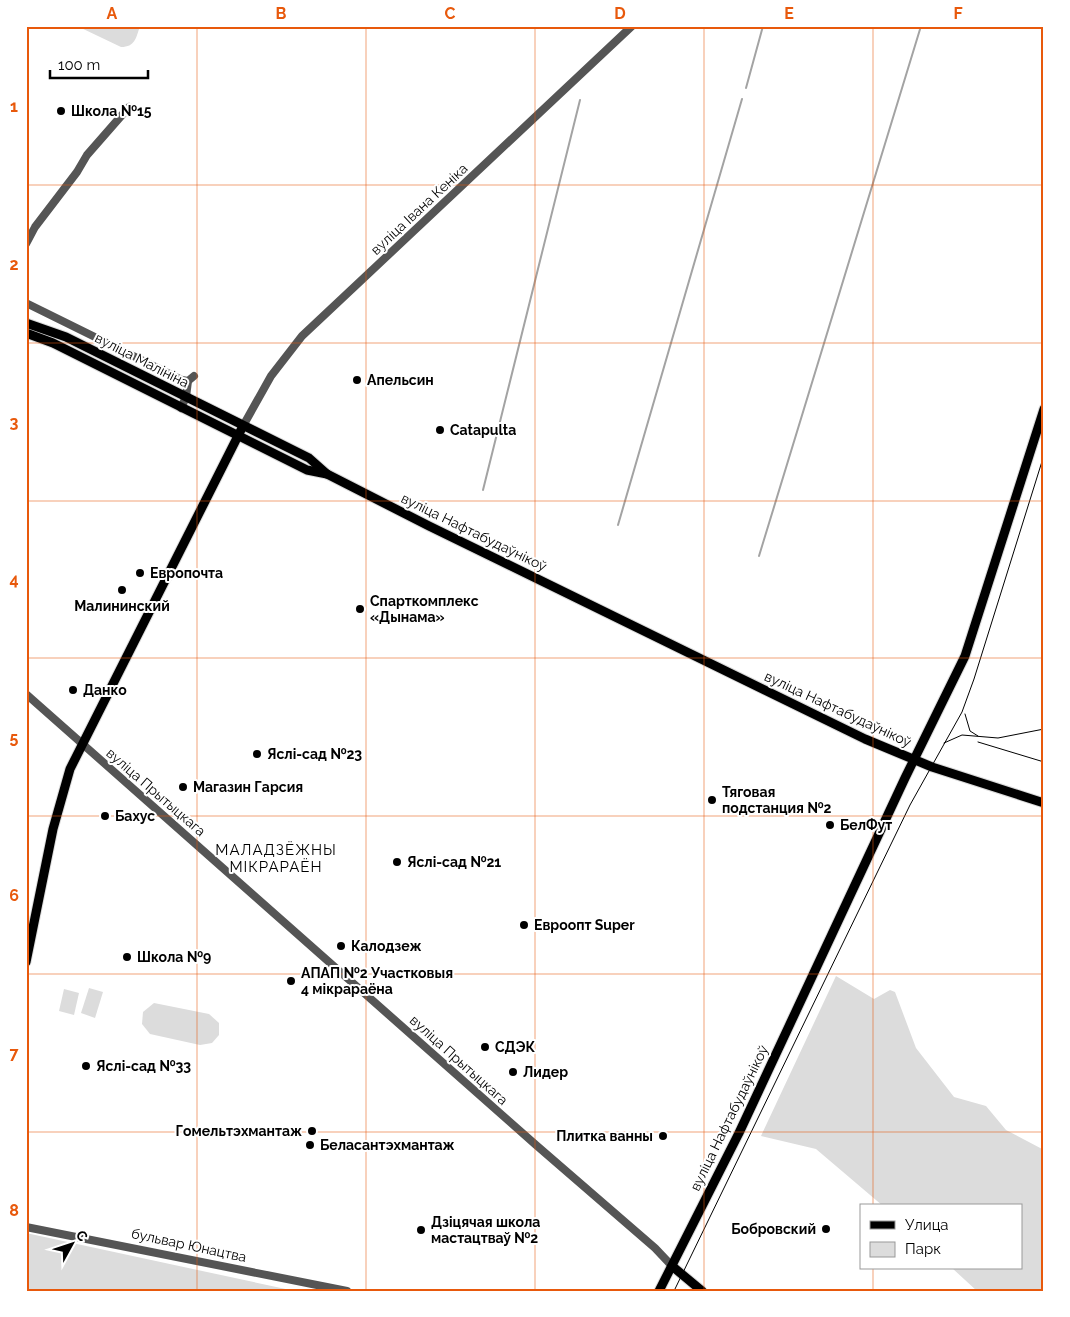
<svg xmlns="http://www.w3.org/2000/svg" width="1070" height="1317" viewBox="0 0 1070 1317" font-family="Raleway,sans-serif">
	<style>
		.green { fill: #dcdcdc }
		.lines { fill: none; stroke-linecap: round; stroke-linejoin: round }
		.stream { stroke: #a3a3a3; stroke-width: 2 }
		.major-casing { stroke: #dbdbdb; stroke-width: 11 }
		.minor { stroke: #555; stroke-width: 8 }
		.major { stroke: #000; stroke-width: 9 }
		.tram { stroke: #000; stroke-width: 1 }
		.grid { fill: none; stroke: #e8590c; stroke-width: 1; stroke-opacity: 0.55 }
		.poi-dot { fill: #000; stroke: #fff; stroke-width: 2 }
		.labels { text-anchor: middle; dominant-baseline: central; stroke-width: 4; stroke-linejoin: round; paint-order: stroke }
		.poi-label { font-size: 14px; font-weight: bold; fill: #000; stroke: #fff; text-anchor: start }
		.street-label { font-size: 14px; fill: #000; stroke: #fff }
		.neighbourhood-label { font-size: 15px; letter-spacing: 1px; fill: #000; stroke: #fff }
		.neatline { fill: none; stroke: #e8590c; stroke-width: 2 }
		.grid-label { font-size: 16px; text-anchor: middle; font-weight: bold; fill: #e8590c }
	</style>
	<rect width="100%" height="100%" fill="#fff"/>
	<!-- green -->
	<g class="green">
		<path d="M77,26h63c-4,12 -5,21 -19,21z"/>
		<polygon points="836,976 874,999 890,990 895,992 916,1048 954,1097 986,1106 1006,1130 1044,1150 1044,1291 977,1291 952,1268 1021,1268 1021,1206 883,1206 816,1149 761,1136"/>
		<polygon points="89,988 103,992 95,1018 81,1013"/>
		<polygon points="64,989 79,993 74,1015 59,1011"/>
		<polygon points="154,1003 209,1014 219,1023 219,1035 212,1043 200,1045 150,1034 142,1024 143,1012"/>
		<polygon points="26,1233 295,1291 26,1291"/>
	</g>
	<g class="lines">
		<!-- stream -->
		<g class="stream">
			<polyline points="746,88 763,26"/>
			<polyline points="483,490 580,100"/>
			<polyline points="618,525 742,99"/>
			<polyline points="759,556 921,26"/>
		</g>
		<!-- major casing -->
		<g class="major-casing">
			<g id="major">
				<polyline points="26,323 66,337 309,458 327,474 429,526 865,739 932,767 1044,803"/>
				<polyline points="26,333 53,343 307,470 327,474"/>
				<polyline points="26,962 53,829 70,769 243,426"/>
				<polyline points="672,1266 702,1291"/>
				<polyline points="659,1291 739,1133 905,778 965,656 1044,409"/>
			</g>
		</g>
		<!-- minor -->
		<g class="minor">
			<polyline points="26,244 35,227 77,172 87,155 129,107"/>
			<polyline points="26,303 182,380 188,381 194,376"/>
			<polyline points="181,408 186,397 188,381"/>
			<polyline points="243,426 271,376 302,336 632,26"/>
			<polyline points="26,694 536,1145 655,1248 672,1266"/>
			<polyline points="26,1227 347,1291"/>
		</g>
		<!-- major -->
		<use href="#major" class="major"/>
		<!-- tram -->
		<g class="tram">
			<polyline points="965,714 970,731 978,736"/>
			<polyline points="978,742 1044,762"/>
			<polyline points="944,743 962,735 998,738 1044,729"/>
			<polyline points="674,1291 910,805 962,712 974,679 1044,455"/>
		</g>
	</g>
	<!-- grid -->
	<path class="grid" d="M197,26v1265M366,26v1265M535,26v1265M704,26v1265M873,26v1180M26,185h1018M26,343h1018M26,501h1018M26,658h1018M26,816h1018M26,974h1018M26,1132h1018M873,1268v23"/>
	<!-- markers -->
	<g class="poi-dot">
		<circle cx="61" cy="111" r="5"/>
		<circle cx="357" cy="380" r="5"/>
		<circle cx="440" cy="430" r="5"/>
		<circle cx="140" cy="573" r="5"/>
		<circle cx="122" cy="590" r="5"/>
		<circle cx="360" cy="609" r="5"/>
		<circle cx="73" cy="690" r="5"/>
		<circle cx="257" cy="754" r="5"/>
		<circle cx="183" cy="787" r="5"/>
		<circle cx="712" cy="800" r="5"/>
		<circle cx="105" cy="816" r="5"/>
		<circle cx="830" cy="825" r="5"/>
		<circle cx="397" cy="862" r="5"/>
		<circle cx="524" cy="925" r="5"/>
		<circle cx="341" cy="946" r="5"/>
		<circle cx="127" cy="957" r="5"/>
		<circle cx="291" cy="981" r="5"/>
		<circle cx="485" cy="1047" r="5"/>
		<circle cx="86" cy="1066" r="5"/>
		<circle cx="513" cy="1072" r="5"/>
		<circle cx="312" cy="1131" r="5"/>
		<circle cx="663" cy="1136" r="5"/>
		<circle cx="310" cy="1145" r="5"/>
		<circle cx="826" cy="1229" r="5"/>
		<circle cx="421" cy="1230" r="5"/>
	</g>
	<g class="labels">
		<!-- poi labels -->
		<g class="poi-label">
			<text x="71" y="111">Школа №15</text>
			<text x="367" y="380">Апельсин</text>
			<text x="450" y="430">Catapulta</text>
			<text x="150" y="573">Европочта</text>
			<text x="370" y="601">Спарткомплекс<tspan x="370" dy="16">«Дынама»</tspan></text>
			<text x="122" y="606" text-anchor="middle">Малининский</text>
			<text x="83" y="690">Данко</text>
			<text x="267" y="754">Яслі-сад №23</text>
			<text x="193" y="787">Магазин Гарсия</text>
			<text x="722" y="792">Тяговая<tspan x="722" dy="16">подстанция №2</tspan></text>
			<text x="115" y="816">Бахус</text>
			<text x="840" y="825">БелФут</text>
			<text x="407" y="862">Яслі-сад №21</text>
			<text x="534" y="925">Евроопт Super</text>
			<text x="351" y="946">Калодзеж</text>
			<text x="137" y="957">Школа №9</text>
			<text x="301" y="973">АПАП №2 Участковыя<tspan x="301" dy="16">4 мікрараёна</tspan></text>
			<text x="495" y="1047">СДЭК</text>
			<text x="96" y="1066">Яслі-сад №33</text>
			<text x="523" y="1072">Лидер</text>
			<text x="302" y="1131" text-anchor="end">Гомельтэхмантаж</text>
			<text x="653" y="1136" text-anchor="end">Плитка ванны</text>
			<text x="320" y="1145">Беласантэхмантаж</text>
			<text x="431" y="1222">Дзіцячая школа<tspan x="431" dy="16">мастацтваў №2</tspan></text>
			<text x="816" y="1229" text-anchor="end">Бобровский</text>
		</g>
		<!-- street labels -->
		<g class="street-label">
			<text transform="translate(419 209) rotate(-43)">вуліца Івана Кеніка</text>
			<text transform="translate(142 360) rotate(27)">вуліца Малініна</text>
			<text transform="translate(474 532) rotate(26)">вуліца Нафтабудаўнікоў</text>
			<text transform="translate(838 709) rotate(25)">вуліца Нафтабудаўнікоў</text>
			<text transform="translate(156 792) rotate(41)">вуліца Прытыцкага</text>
			<text transform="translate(459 1060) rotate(42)">вуліца Прытыцкага</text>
			<text transform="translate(729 1118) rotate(-64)">вуліца Нафтабудаўнікоў</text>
			<text transform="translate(189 1245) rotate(12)">бульвар Юнацтва</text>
		</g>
		<!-- neighbourhood labels -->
		<g class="neighbourhood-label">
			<text x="276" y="850">МАЛАДЗЁЖНЫ<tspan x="276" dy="17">МІКРАРАЁН</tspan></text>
		</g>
	</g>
	<!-- border -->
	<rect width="1070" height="1317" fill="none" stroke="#ffffff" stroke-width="55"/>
	<!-- legend -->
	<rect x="860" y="1204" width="162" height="65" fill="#ffffff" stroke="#999999"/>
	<rect x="870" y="1221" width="25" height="8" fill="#000000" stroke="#999999"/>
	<text x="905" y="1230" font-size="15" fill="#000000">Улица</text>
	<rect x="870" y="1242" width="25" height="15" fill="#dcdcdc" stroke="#999999"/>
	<text x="905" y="1254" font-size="15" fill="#000000">Парк</text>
	<!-- north arrow -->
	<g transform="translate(72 1244) rotate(50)" stroke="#ffffff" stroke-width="4" paint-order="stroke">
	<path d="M0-4L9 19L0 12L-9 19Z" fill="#000000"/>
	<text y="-8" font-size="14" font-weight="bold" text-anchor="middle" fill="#000000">С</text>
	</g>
	<!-- scale -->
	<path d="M50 70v8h98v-8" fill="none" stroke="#000000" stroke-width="2.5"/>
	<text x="58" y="70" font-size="15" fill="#000000" stroke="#ffffff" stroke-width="4" paint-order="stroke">100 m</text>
	<rect x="28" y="28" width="1014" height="1262" class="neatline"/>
	<g class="grid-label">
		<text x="112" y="19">A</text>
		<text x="281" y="19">B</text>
		<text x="450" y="19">C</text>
		<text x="620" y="19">D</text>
		<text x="789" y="19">E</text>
		<text x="958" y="19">F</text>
		<text x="14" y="112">1</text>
		<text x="14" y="270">2</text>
		<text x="14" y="428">3</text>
		<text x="14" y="585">4</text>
		<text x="14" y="743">5</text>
		<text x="14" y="901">6</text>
		<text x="14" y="1059">7</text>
		<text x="14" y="1216">8</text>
	</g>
</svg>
